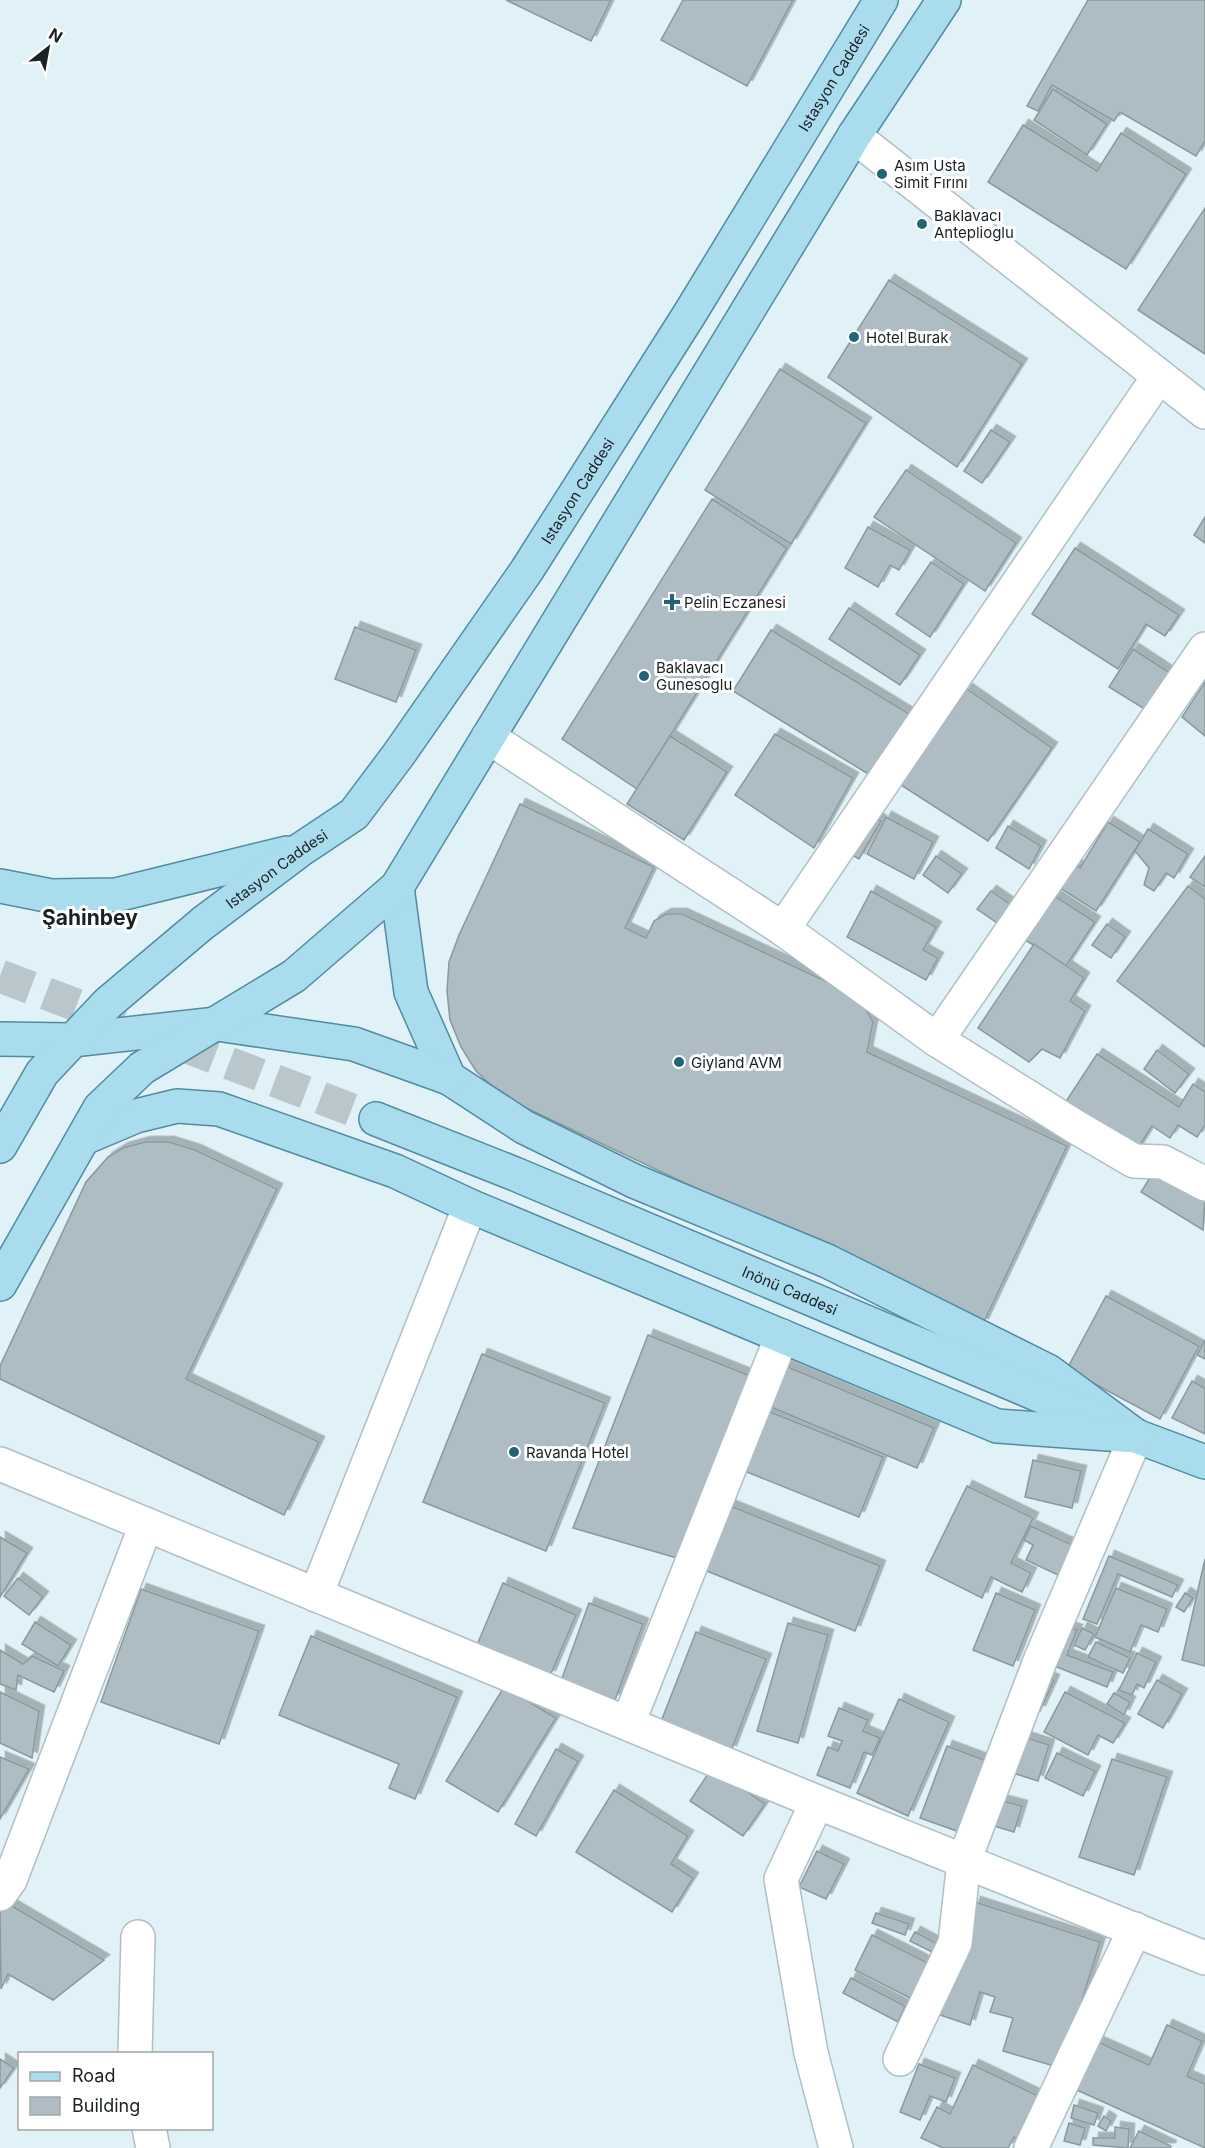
<svg xmlns="http://www.w3.org/2000/svg" width="1205" height="2148" viewBox="0 0 1205 2148" font-family="Inter,sans-serif">
	<style>
		.building { fill: #adbdc3; stroke: #89999e; stroke-width: 1.5; filter: url(#shadow) }
		.lines { fill: none; stroke-linecap: round; stroke-linejoin: round }
		.major-tunnel { stroke: #b9c7cd; stroke-width: 33; stroke-dasharray: 33 16; stroke-linecap: butt }
		.minor-casing { stroke: #afbfc5; stroke-width: 36 }
		.major-casing { stroke: #528c9f; stroke-width: 36 }
		.minor { stroke: #fff; stroke-width: 33 }
		.major { stroke: #a9dced; stroke-width: 33 }
		.poi-dot { fill: #216377; stroke: #fff; stroke-width: 2 }
		.labels { text-anchor: middle; dominant-baseline: central; stroke-width: 6; stroke-linejoin: round; paint-order: stroke }
		.street-label { font-size: 15px; fill: #1b2124; stroke: #fff }
		.poi-label { font-size: 15px; fill: #1b2124; stroke: #fff; text-anchor: start }
		.district-label { font-size: 21px; font-weight: bold; fill: #1b2124; stroke: #fff }
	</style>
	<defs>
		<filter id="shadow"><feDropShadow dx="5.5" dy="-5.5" stdDeviation="0" flood-color="#0004"/></filter>
	</defs>
	<rect width="100%" height="100%" fill="#e0f1f7"/>
	<!-- building -->
	<g class="building">
		<polygon points="506,0 611,0 591,41"/>
		<polygon points="683,0 793,0 747,86 661,40"/>
		<polygon points="1088,0 1205,0 1205,141 1196,156 1120,112 1114,121 1052,85 1038,111 1027,106"/>
		<polygon points="1053,89 1107,124 1087,155 1034,120"/>
		<polygon points="1023,125 1097,171 1121,133 1186,174 1126,269 988,182"/>
		<polygon points="1205,208 1205,354 1138,310"/>
		<polygon points="889,280 1022,364 957,467 828,377"/>
		<polygon points="780,369 866,423 791,544 705,490"/>
		<polygon points="991,430 1010,442 982,483 964,471"/>
		<polygon points="906,470 1016,543 985,591 874,517"/>
		<polygon points="712,499 787,548 637,789 562,739"/>
		<polygon points="1205,517 1205,543 1194,535"/>
		<polygon points="868,527 910,550 899,570 890,565 878,587 845,568"/>
		<polygon points="1075,548 1179,615 1165,636 1146,624 1118,669 1032,614"/>
		<polygon points="931,562 964,584 930,637 896,614"/>
		<polygon points="849,608 920,655 900,685 829,639"/>
		<polygon points="355,627 416,650 396,702 335,679"/>
		<polygon points="771,630 916,718 878,780 733,691"/>
		<polygon points="1133,649 1170,673 1164,721 1109,687"/>
		<polygon points="1205,682 1205,736 1182,717"/>
		<polygon points="967,689 1052,748 988,841 901,785"/>
		<polygon points="775,734 853,778 814,848 735,795"/>
		<polygon points="670,736 727,772 684,840 627,804"/>
		<polygon points="520,804 654,867 625,928 646,938 654,921 666,914 682,914 840,988 861,1001 873,1022 867,1052 1067,1146 983,1324 522,1106 497,1091 476,1071 461,1047 450,1020 447,991 449,962 459,935"/>
		<polygon points="860,808 881,821 859,859 838,846"/>
		<polygon points="886,817 933,842 914,879 867,854"/>
		<polygon points="1108,822 1140,842 1096,911 1054,884 1069,861 1080,868"/>
		<polygon points="1008,826 1041,846 1029,869 996,848"/>
		<polygon points="1148,829 1188,854 1174,878 1166,873 1154,891 1144,885 1149,868 1135,851"/>
		<polygon points="936,856 962,874 948,893 923,875"/>
		<polygon points="1205,856 1205,887 1190,877"/>
		<polygon points="1188,886 1205,899 1205,1047 1117,981"/>
		<polygon points="871,891 936,927 923,950 938,958 926,980 847,937"/>
		<polygon points="991,891 1016,908 1003,927 977,909"/>
		<polygon points="1047,891 1095,922 1066,966 1019,936"/>
		<polygon points="1107,924 1125,937 1111,958 1092,945"/>
		<polygon points="1034,944 1084,978 1070,1001 1085,1011 1060,1058 1042,1049 1029,1062 978,1028"/>
		<polygon points="1157,1050 1189,1074 1175,1093 1144,1069"/>
		<polygon points="1097,1054 1179,1107 1193,1084 1205,1092 1205,1125 1197,1137 1178,1125 1170,1138 1152,1126 1137,1150 1065,1103"/>
		<polygon points="145,1142 169,1142 195,1150 277,1189 186,1379 319,1442 284,1515 0,1379 0,1366 86,1182 108,1157 123,1148"/>
		<polygon points="1156,1168 1205,1199 1203,1230 1141,1192"/>
		<polygon points="1106,1296 1199,1346 1160,1419 1067,1369"/>
		<polygon points="648,1335 748,1375 684,1560 573,1528"/>
		<polygon points="1205,1340 1205,1359 1197,1355"/>
		<polygon points="482,1354 605,1403 546,1551 423,1502"/>
		<polygon points="783,1365 934,1428 917,1468 766,1405"/>
		<polygon points="1192,1381 1205,1388 1205,1434 1172,1418"/>
		<polygon points="765,1410 883,1457 859,1517 742,1470"/>
		<polygon points="1033,1460 1081,1471 1072,1508 1025,1497"/>
		<polygon points="967,1486 1033,1518 1011,1563 1031,1573 1022,1592 991,1577 982,1598 926,1570"/>
		<polygon points="728,1505 880,1566 855,1631 702,1569"/>
		<polygon points="1031,1526 1072,1545 1058,1575 1026,1560 1033,1545 1024,1540"/>
		<polygon points="0,1537 27,1553 0,1597"/>
		<polygon points="1109,1556 1178,1585 1172,1597 1118,1574 1097,1624 1083,1619"/>
		<polygon points="1205,1559 1205,1666 1182,1660"/>
		<polygon points="18,1578 43,1597 29,1615 4,1596"/>
		<polygon points="503,1583 576,1615 550,1676 477,1645"/>
		<polygon points="1116,1588 1167,1609 1158,1632 1141,1625 1130,1652 1095,1637"/>
		<polygon points="141,1589 259,1631 219,1744 101,1702"/>
		<polygon points="996,1593 1035,1610 1013,1666 973,1650"/>
		<polygon points="1185,1593 1193,1598 1184,1612 1176,1607"/>
		<polygon points="589,1603 643,1624 615,1700 561,1681"/>
		<polygon points="35,1622 71,1645 58,1666 22,1644"/>
		<polygon points="788,1623 828,1635 798,1743 757,1731"/>
		<polygon points="1067,1627 1077,1630 1067,1655 1113,1672 1107,1687 1052,1665"/>
		<polygon points="1082,1628 1094,1634 1085,1650 1074,1645"/>
		<polygon points="696,1632 766,1659 731,1751 660,1724"/>
		<polygon points="311,1636 457,1697 415,1799 389,1788 399,1764 279,1715"/>
		<polygon points="1096,1642 1130,1658 1123,1673 1088,1657"/>
		<polygon points="0,1650 23,1664 32,1656 64,1671 54,1692 18,1675 16,1690 0,1684"/>
		<polygon points="1137,1653 1156,1662 1144,1688 1137,1684 1132,1695 1119,1690"/>
		<polygon points="1041,1674 1054,1680 1040,1711 1031,1707"/>
		<polygon points="1157,1680 1182,1694 1163,1728 1138,1714"/>
		<polygon points="504,1687 556,1718 498,1812 446,1781"/>
		<polygon points="0,1692 39,1711 32,1758 0,1743"/>
		<polygon points="1065,1692 1125,1723 1113,1743 1098,1735 1088,1755 1044,1732"/>
		<polygon points="1114,1693 1130,1702 1124,1715 1107,1704"/>
		<polygon points="899,1699 949,1722 908,1816 857,1793"/>
		<polygon points="839,1708 868,1720 863,1731 880,1738 872,1755 864,1752 850,1788 817,1775 828,1747 838,1751 842,1741 828,1736"/>
		<polygon points="1024,1737 1049,1745 1038,1781 1013,1773"/>
		<polygon points="947,1746 995,1764 968,1835 920,1818"/>
		<polygon points="556,1749 578,1761 536,1836 515,1824"/>
		<polygon points="1057,1753 1095,1771 1083,1796 1045,1778"/>
		<polygon points="0,1757 29,1769 0,1819"/>
		<polygon points="1112,1759 1167,1777 1134,1875 1079,1857"/>
		<polygon points="712,1768 765,1804 743,1836 690,1801"/>
		<polygon points="614,1790 688,1836 671,1864 693,1878 672,1912 576,1852"/>
		<polygon points="999,1800 1022,1806 1014,1832 991,1825"/>
		<polygon points="817,1851 844,1864 826,1899 799,1887"/>
		<polygon points="975,1902 1100,1942 1061,2068 1003,2051 1013,2018 990,2012 995,1997 980,1992 970,2025 940,2015"/>
		<polygon points="7,1903 104,1960 53,2000 8,1974 1,1989 0,1913"/>
		<polygon points="876,1913 909,1924 905,1935 872,1923"/>
		<polygon points="915,1932 936,1943 932,1952 910,1941"/>
		<polygon points="872,1935 928,1963 910,1998 855,1970"/>
		<polygon points="851,1978 905,2006 898,2022 843,1993"/>
		<polygon points="1167,2025 1202,2041 1187,2076 1205,2084 1205,2148 1077,2090 1098,2042 1149,2065"/>
		<polygon points="0,2059 14,2068 0,2088"/>
		<polygon points="919,2064 955,2078 946,2102 930,2096 920,2120 900,2112"/>
		<polygon points="973,2065 1051,2102 1031,2145 1014,2137 1008,2148 943,2148 921,2138 937,2107 950,2114"/>
		<polygon points="1074,2105 1098,2113 1094,2125 1071,2118"/>
		<polygon points="1104,2116 1111,2121 1106,2131 1098,2126"/>
		<polygon points="1069,2123 1085,2128 1080,2145 1064,2141"/>
		<polygon points="1115,2127 1129,2129 1128,2148 1093,2145 1093,2138 1115,2138"/>
		<polygon points="1139,2131 1171,2146 1170,2148 1130,2148"/>
	</g>
	<g class="lines">
		<!-- major-tunnel -->
		<polyline class="major-tunnel" points="0,976 376,1119"/>
		<!-- minor casing -->
		<g class="minor-casing">
			<g id="minor">
				<polyline points="854,136 1205,412"/>
				<polyline points="488,737 783,929 937,1040 1076,1127 1134,1161 1163,1162 1205,1184"/>
				<polyline points="783,929 1159,376"/>
				<polyline points="937,1040 1205,649"/>
				<polyline points="0,1464 817,1802 1205,1958"/>
				<polyline points="316,1595 470,1206"/>
				<polyline points="628,1723 782,1336"/>
				<polyline points="817,1802 781,1879 811,2053 836,2148"/>
				<polyline points="0,1894 10,1880 146,1525"/>
				<polyline points="135,2054 138,1937"/>
				<polyline points="900,2059 955,1943 964,1861 1040,1661 1136,1436"/>
				<polyline points="149,2128 153,2148"/>
				<polyline points="1031,2148 1135,1929"/>
			</g>
		</g>
		<!-- major casing -->
		<g class="major-casing">
			<g id="major">
				<polyline points="0,886 51,896 116,895 287,853"/>
				<polyline points="397,887 411,992 449,1078 524,1127 634,1181 827,1261 1048,1371 1136,1436"/>
				<polyline points="0,1039 72,1040 217,1024 354,1044 449,1078"/>
				<path id="s1" d="M376,1119l139,55 621,262 69,26"/>
				<polyline points="84,1138 136,1116 177,1106 219,1109 395,1171 470,1206 997,1426 1136,1436"/>
				<path id="s2" d="M0,1146l42,-73 66,-70 95,-80 97,-73 54,-36 45,-60 128,-184 162,-255 192,-315"/>
				<polyline points="0,1284 100,1108 142,1068 294,976 397,887 854,136 944,0"/>
			</g>
		</g>
		<!-- minor -->
		<use href="#minor" class="minor"/>
		<!-- major -->
		<use href="#major" class="major"/>
	</g>
	<!-- markers -->
	<g class="poi-dot">
		<circle cx="882" cy="174" r="6"/>
		<circle cx="922" cy="224" r="6"/>
		<circle cx="854" cy="337" r="6"/>
		<path d="M669 593h6v6h6v6h-6v6h-6v-6h-6v-6h6z"/>
		<circle cx="644" cy="676" r="6"/>
		<circle cx="679" cy="1062" r="6"/>
		<circle cx="514" cy="1452" r="6"/>
	</g>
	<g class="labels">
		<!-- street labels -->
		<g class="street-label">
			<text stroke="none"><textPath href="#s2" startOffset="1370">Istasyon Caddesi</textPath></text>
			<text stroke="none"><textPath href="#s2" startOffset="884">Istasyon Caddesi</textPath></text>
			<text stroke="none"><textPath href="#s2" startOffset="396">Istasyon Caddesi</textPath></text>
			<text stroke="none"><textPath href="#s1" startOffset="448">Inönü Caddesi</textPath></text>
		</g>
		<!-- poi labels -->
		<g class="poi-label">
			<text x="894" y="165">Asım Usta<tspan x="894" dy="17">Simit Fırını</tspan></text>
			<text x="934" y="215">Baklavacı<tspan x="934" dy="17">Anteplioglu</tspan></text>
			<text x="866" y="337">Hotel Burak</text>
			<text x="684" y="602">Pelin Eczanesi</text>
			<text x="656" y="667">Baklavacı<tspan x="656" dy="17">Gunesoglu</tspan></text>
			<text x="691" y="1062">Giyland AVM</text>
			<text x="526" y="1452">Ravanda Hotel</text>
		</g>
		<!-- district labels -->
		<g class="district-label">
			<text x="90" y="917">Şahinbey</text>
		</g>
	</g>
	<!-- legend -->
	<rect x="18" y="2052" width="195" height="78" fill="#ffffff" stroke="#a4a6a7" stroke-width="1.5"/>
	<rect x="30" y="2072" width="30" height="9" fill="#a9dced" stroke="#a4a6a7" stroke-width="1.5"/>
	<text x="72" y="2082" font-size="18" fill="#1b2124">Road</text>
	<rect x="30" y="2097" width="30" height="18" fill="#adbdc3" stroke="#a4a6a7" stroke-width="1.5"/>
	<text x="72" y="2112" font-size="18" fill="#1b2124">Building</text>
	<!-- north arrow -->
	<g transform="translate(48 48) rotate(31)" stroke="#ffffff" stroke-width="4.5" paint-order="stroke">
	<path d="M0-4.5L10 22L0 15L-10 22Z" fill="#1b2124"/>
	<text y="-9" font-size="16" font-weight="bold" text-anchor="middle" fill="#1b2124">N</text>
	</g>
</svg>
